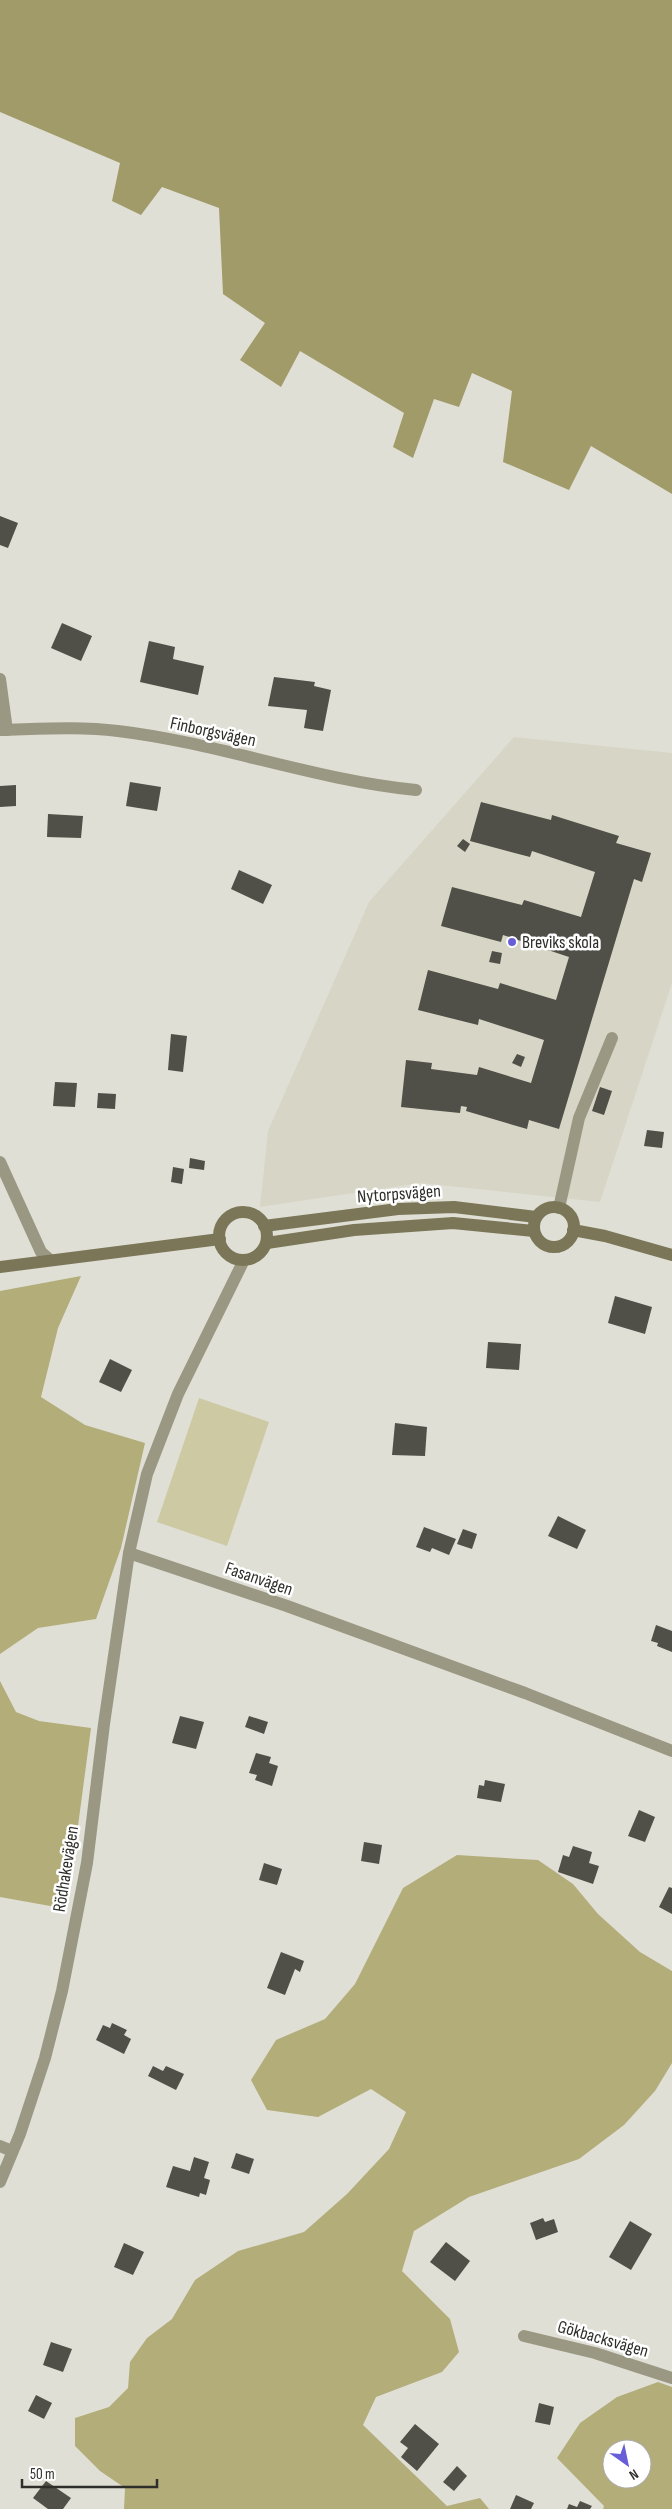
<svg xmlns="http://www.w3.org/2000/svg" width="672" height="2509" viewBox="0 0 672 2509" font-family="'Sofia Sans Condensed',sans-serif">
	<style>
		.built { fill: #d7d5c5 }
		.green { fill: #cdc9a3 }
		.forest { fill: #b3ad7a; fill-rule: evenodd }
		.water { fill: #a19b69 }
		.building { fill: #504f48 }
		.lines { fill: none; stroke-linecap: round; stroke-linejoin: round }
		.street { stroke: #9a9883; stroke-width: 12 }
		.secondary { stroke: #7a7657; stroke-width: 12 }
		.poi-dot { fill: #675ed8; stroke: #fff; stroke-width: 2 }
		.labels { text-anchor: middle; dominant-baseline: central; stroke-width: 5; stroke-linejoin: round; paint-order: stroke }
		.street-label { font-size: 18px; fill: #2e2e2a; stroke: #fff }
		.poi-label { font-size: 18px; fill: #2e2e2a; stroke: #fff; text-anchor: start }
	</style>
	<rect width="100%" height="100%" fill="#e0dfd6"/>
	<!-- built -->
	<polygon class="built" points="514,737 672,753 672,983 600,1202 420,1183 260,1207 268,1131 369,902"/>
	<!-- green -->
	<polygon class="green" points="199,1398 269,1422 227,1546 157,1522"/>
	<!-- forest -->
	<g class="forest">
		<polygon points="81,1276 58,1328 41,1397 85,1425 145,1443 121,1548 96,1619 38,1628 0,1654 0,1291"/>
		<polygon points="0,1681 16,1712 39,1721 91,1728 67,1909 0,1897"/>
		<polygon points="457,1855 538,1860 573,1884 598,1914 640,1952 672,1971 672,2063 655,2091 624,2125 579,2159 469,2197 414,2231 402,2271 450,2319 459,2352 442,2372 376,2397 363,2425 447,2506 480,2498 489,2509 124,2509 125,2488 100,2471 75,2446 75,2418 109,2407 128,2388 130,2362 147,2338 172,2319 195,2280 238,2251 304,2232 347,2194 389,2149 406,2112 371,2089 318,2117 267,2110 251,2080 276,2040 325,2019 355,1984 403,1888"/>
		<path d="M658,2382l14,5v122h-69l1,-3 -47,-48 23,-35 37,-26zM612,2449h30v30h-30z"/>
	</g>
	<!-- water -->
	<polygon class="water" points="0,0 672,0 672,494 591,446 569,490 503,462 512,391 472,373 459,407 434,399 413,458 393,447 404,413 300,351 281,387 240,360 265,323 223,294 219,208 162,187 141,215 112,201 120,163 0,112"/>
	<!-- building -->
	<g class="building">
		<polygon points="0,516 18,523 8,548 0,545"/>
		<polygon points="62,623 92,636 81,661 51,648"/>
		<polygon points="149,641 175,647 173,659 204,666 198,695 140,682"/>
		<polygon points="274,677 315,682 314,686 331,690 323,731 304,728 307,710 268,706"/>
		<polygon points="130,782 161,787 157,811 126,806"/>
		<polygon points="16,785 16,806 0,807 0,786"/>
		<polygon points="481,802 551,820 552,815 619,836 616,843 651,853 642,882 634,879 559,1129 529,1120 527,1129 466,1111 467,1107 461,1106 460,1113 401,1107 406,1060 432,1063 431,1069 477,1075 479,1067 531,1083 544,1040 479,1019 478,1025 418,1010 428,970 498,989 500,983 556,1000 569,957 503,935 501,942 441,926 452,887 522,905 524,900 581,917 595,872 532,851 530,857 470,841"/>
		<polygon points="48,814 83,816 81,838 47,837"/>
		<polygon points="463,839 470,844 465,852 457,846"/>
		<polygon points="239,870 272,885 263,904 231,889"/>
		<polygon points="492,951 502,953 500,964 489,962"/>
		<polygon points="171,1034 187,1036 183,1072 168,1070"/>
		<polygon points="517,1054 525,1057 521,1067 512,1063"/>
		<polygon points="55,1082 77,1083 75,1107 53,1106"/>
		<polygon points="600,1087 612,1091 604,1115 592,1111"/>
		<polygon points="98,1093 116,1094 115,1109 97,1108"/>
		<polygon points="647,1130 664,1132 662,1148 644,1146"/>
		<polygon points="190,1158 205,1161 204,1170 189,1168"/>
		<polygon points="173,1167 184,1169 182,1184 171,1182"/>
		<polygon points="615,1296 652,1307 645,1334 608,1323"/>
		<polygon points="488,1342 521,1344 519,1370 486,1368"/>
		<polygon points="110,1359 132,1370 121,1392 99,1382"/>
		<polygon points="395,1423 427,1427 425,1456 392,1455"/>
		<polygon points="558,1516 586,1530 577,1549 548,1536"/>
		<polygon points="424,1527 456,1539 449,1555 432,1548 430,1552 416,1547"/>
		<polygon points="463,1529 477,1534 472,1549 457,1544"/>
		<polygon points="656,1625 672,1631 672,1652 657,1646 658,1643 651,1641"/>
		<polygon points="180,1716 204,1722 196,1749 172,1743"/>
		<polygon points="249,1716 268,1722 264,1734 245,1727"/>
		<polygon points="256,1753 271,1757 269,1763 278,1766 272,1786 255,1780 257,1775 249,1773"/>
		<polygon points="485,1780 505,1784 501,1802 477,1798 479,1785 484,1786"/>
		<polygon points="639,1810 655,1817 645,1842 628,1836"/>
		<polygon points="364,1842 382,1845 379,1864 361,1861"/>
		<polygon points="573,1846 592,1852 589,1863 599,1866 593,1884 558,1872 563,1855 569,1857"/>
		<polygon points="264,1863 282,1869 277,1885 259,1880"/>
		<polygon points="669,1887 672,1888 672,1914 659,1907"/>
		<polygon points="281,1952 304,1961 300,1972 295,1969 285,1995 267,1988"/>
		<polygon points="112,2023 127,2030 124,2035 131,2039 124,2054 96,2040 103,2025 110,2028"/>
		<polygon points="153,2066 163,2071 166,2066 184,2074 176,2090 148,2076"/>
		<polygon points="236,2153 254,2159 249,2174 231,2168"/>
		<polygon points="194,2157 209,2162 204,2178 210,2180 206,2195 200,2193 199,2197 166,2187 173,2166 190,2171"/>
		<polygon points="543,2218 545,2222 554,2219 558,2232 536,2240 530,2223"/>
		<polygon points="630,2221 652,2234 631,2270 609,2257"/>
		<polygon points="446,2242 470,2261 455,2281 430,2262"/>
		<polygon points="124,2243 144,2252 133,2275 114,2267"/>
		<polygon points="51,2342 72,2349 63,2372 43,2365"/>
		<polygon points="36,2395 52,2403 44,2419 28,2411"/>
		<polygon points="539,2403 554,2407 550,2425 535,2422"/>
		<polygon points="415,2424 439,2444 417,2471 401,2457 408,2448 400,2442"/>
		<polygon points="457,2466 467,2476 454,2491 443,2482"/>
		<polygon points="46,2481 71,2498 63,2509 48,2509 33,2498"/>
		<polygon points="516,2495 534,2503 531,2509 510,2509"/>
		<polygon points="580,2501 592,2506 590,2509 567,2509 569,2504 577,2507"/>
	</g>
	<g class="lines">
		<!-- street -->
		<g class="street">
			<polyline points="0,679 7,730"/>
			<path d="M0,730c39,-1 79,-4 118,1 101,12 196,49 298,59"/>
			<polyline points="0,1162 41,1252 50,1260"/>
			<polyline points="559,1208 579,1118 612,1038"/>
			<polyline points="244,1260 178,1394 147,1474 129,1553 287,1606 525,1693 672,1751"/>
			<polyline points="0,2146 12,2151"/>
			<polyline points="0,2182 20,2134 45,2058 62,1991 87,1863 104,1724 129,1553"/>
			<polyline points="524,2336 595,2353 672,2378"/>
		</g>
		<!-- secondary -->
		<g class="secondary">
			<circle cx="554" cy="1227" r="20"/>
			<circle cx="243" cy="1236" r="24"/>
			<polyline points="264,1226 398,1209 454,1207 536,1217"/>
			<polyline points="573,1230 605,1236 672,1255"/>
			<polyline points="267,1243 354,1230 453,1223 534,1231"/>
			<polyline points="0,1267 220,1239"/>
		</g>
	</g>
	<!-- markers -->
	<circle class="poi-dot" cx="512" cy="942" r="5"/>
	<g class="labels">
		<!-- street labels -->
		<g class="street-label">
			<text transform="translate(213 732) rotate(12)">Finborgsvägen</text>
			<text transform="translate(399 1194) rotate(-4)">Nytorpsvägen</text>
			<text transform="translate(259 1579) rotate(19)">Fasanvägen</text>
			<text transform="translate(66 1869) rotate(-81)">Rödhakevägen</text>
			<text transform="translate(603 2339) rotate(16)">Gökbacksvägen</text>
		</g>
		<!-- poi labels -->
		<g class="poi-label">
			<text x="522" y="942">Breviks skola</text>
		</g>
	</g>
	<!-- north arrow -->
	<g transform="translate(627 2464) rotate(147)"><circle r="24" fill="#ffffff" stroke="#ababaa"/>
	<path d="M0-4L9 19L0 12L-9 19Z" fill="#675ed8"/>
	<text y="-8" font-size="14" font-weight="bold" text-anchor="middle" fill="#2e2e2a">N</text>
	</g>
	<!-- scale -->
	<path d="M22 2479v8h135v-8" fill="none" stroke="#2e2e2a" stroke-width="2.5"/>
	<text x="30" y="2479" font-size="15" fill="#2e2e2a" stroke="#ffffff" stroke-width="4" paint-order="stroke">50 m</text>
</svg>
